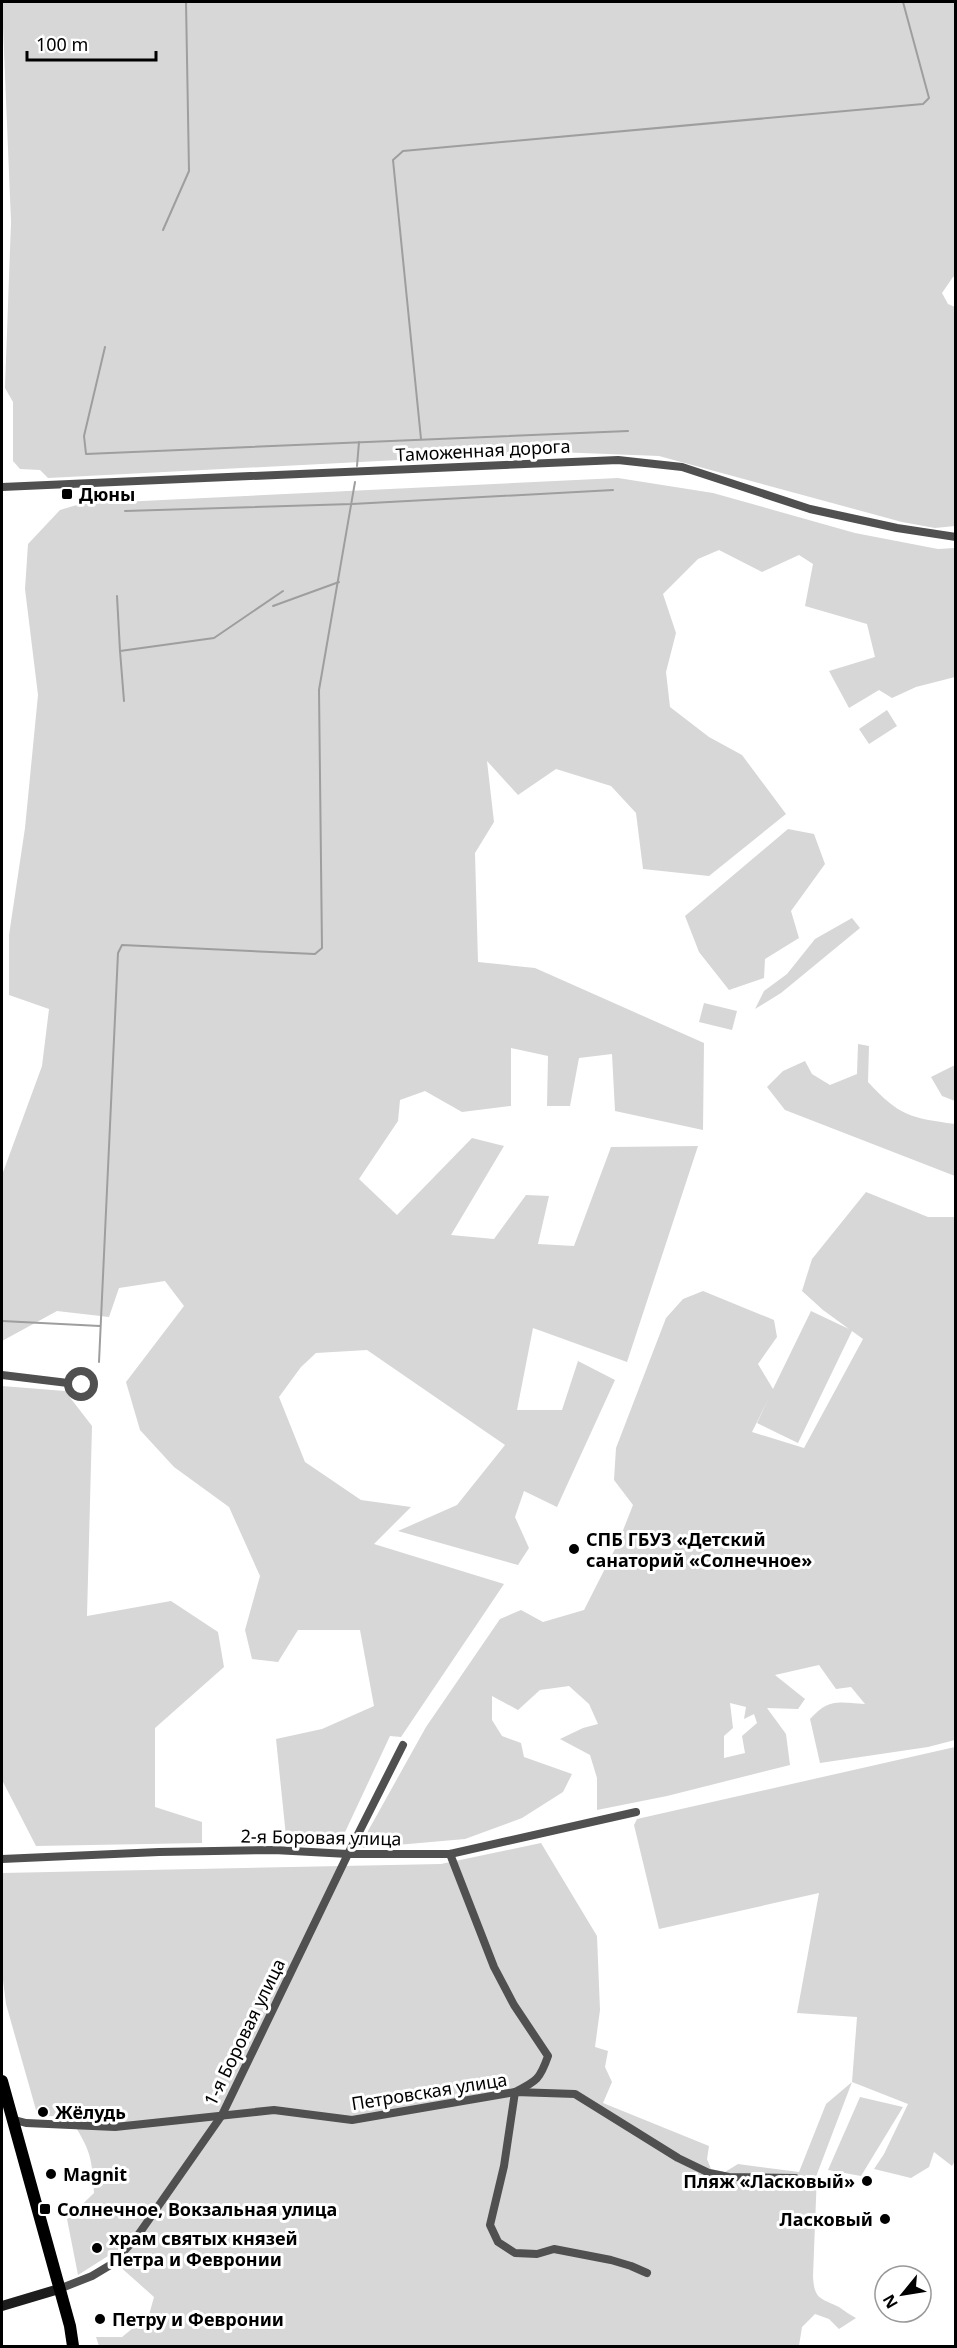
<svg xmlns="http://www.w3.org/2000/svg" width="957" height="2348" viewBox="0 0 957 2348" font-family="'Noto Sans',sans-serif">
	<style>
		.green { fill: #d7d7d7; fill-rule: evenodd }
		.lines { fill: none; stroke-linecap: round; stroke-linejoin: round }
		.stream { stroke: #9e9e9e; stroke-width: 2 }
		.street { stroke: #505050; stroke-width: 8 }
		.secondary { stroke: #1d1d1d; stroke-width: 10 }
		.primary { stroke: #000; stroke-width: 12 }
		.poi-dot { fill: #000; stroke: #fff; stroke-width: 2 }
		.labels { text-anchor: middle; dominant-baseline: central; stroke-width: 6; stroke-linejoin: round; paint-order: stroke }
		.street-label { font-size: 18px; fill: #000; stroke: #fff }
		.poi-label { font-size: 18px; font-weight: bold; fill: #000; stroke: #fff; text-anchor: start }
	</style>
	<rect width="100%" height="100%" fill="#fff"/>
	<!-- green -->
	<g class="green">
		<polygon points="2,2 955,2 956,276 953,277 942,293 948,304 955,307 955,526 935,528 902,522 659,456 556,452 48,478 40,470 20,469 13,461 13,402 5,388 11,222"/>
		<polygon points="618,478 713,493 855,533 938,549 955,548 955,677 916,687 892,698 879,690 849,708 829,671 875,657 867,624 805,606 813,564 799,555 762,572 719,550 698,559 663,594 676,633 666,672 670,707 709,737 742,755 786,814 709,876 643,869 636,813 611,786 556,769 518,795 487,761 494,822 475,853 478,962 535,968 704,1043 703,1130 615,1111 612,1054 579,1058 570,1106 547,1106 548,1056 511,1048 511,1106 462,1112 425,1091 400,1100 398,1121 359,1179 397,1215 472,1138 504,1146 451,1235 494,1239 526,1195 549,1196 538,1244 574,1246 611,1147 698,1146 627,1362 533,1328 517,1410 562,1410 578,1361 615,1380 557,1507 524,1491 515,1517 529,1548 518,1565 398,1531 457,1505 505,1445 367,1350 316,1353 301,1367 279,1397 305,1462 361,1500 411,1507 374,1544 504,1584 401,1737 390,1736 339,1845 287,1846 276,1739 322,1729 374,1706 360,1630 298,1630 278,1662 252,1659 245,1630 260,1576 229,1507 174,1467 140,1430 126,1382 184,1306 165,1281 119,1288 109,1317 57,1311 2,1341 2,1175 42,1066 49,1009 9,995 9,935 25,828 38,695 25,589 28,544 60,510 80,504"/>
		<polygon points="887,710 897,726 869,744 859,729"/>
		<polygon points="788,829 814,834 825,864 791,911 799,938 765,959 764,978 729,990 699,952 685,916"/>
		<polygon points="852,918 860,928 781,993 755,1009 764,991 787,974 815,939"/>
		<polygon points="704,1003 737,1011 732,1030 699,1022"/>
		<path d="M858,1044l11,2 -1,36c31,34 43,36 87,42v52l-170,-66 -18,-23 16,-16 22,-10 7,13 18,11 27,-11z"/>
		<polygon points="955,1065 955,1101 942,1096 931,1077"/>
		<path d="M866,1192l62,25h27v523l-27,7 -108,16 -10,-44c20,-22 28,-16 55,-15l-14,-17 -15,2 -17,-24 -44,10 30,24 -7,10 -31,-1 19,26 4,31 -123,31 -70,14v-32l-7,-23 -30,-16 23,-11 15,-4 -9,-20 -20,-18 -29,4 -22,20 -26,-14v24l10,16 19,7 3,14 48,17 -9,18 -41,26 -57,21 -102,9 5,-17 58,-104 74,-108 21,-9 22,12 41,-12 34,-67 15,-38 -19,-25 2,-32 50,-130 17,-19 20,-8 71,29 3,17 -19,27 15,25 38,-78 38,18 -26,-19 -21,-19 10,-32zM852,1331l11,8 -59,109 -52,-16 18,-36 -13,27 41,20zM730,1703l16,4 -2,12 10,-5 3,9 -15,13 3,17 -21,5v-22l9,-8z"/>
		<polygon points="2,1386 65,1391 92,1426 87,1616 171,1601 218,1632 224,1667 155,1728 155,1807 202,1822 202,1843 36,1846 2,1780"/>
		<path d="M955,1747v414l-3,5 -18,-14 -5,15 -18,11 -37,-9 10,-15 24,-50 -56,-22 -35,92 -4,102c1,24 8,22 26,31 6,4 11,8 17,11l-17,11 -10,-10 -14,-5 -13,13 -3,19h-700l-3,-9h26l27,-22 5,-18 -46,-41 -30,19 -11,-56 27,-26c-2,-40 -5,-45 -26,-78l-30,2 -32,-113 -4,-32v-99l439,-9 100,-21 56,93 3,74 -5,37 13,4 -3,16 7,15 -9,21 106,43 -2,13 4,10 14,3 13,-8 61,8 27,-68 26,-22 5,-65 -60,-4 22,-120 -160,36 -25,-104 3,-6z"/>
		<polygon points="860,2097 903,2107 861,2176 828,2170"/>
	</g>
	<g class="lines">
		<!-- stream -->
		<g class="stream">
			<polyline points="163,230 189,171 186,2"/>
			<polyline points="105,347 84,436 86,454 628,431"/>
			<polyline points="421,439 393,160 403,151 923,104 929,98 903,2"/>
			<polyline points="357,466 359,442"/>
			<polyline points="125,511 352,504 613,490"/>
			<polyline points="117,596 120,651"/>
			<polyline points="273,606 339,582"/>
			<polyline points="124,701 120,651 214,638 283,591"/>
			<polyline points="2,1321 100,1326"/>
			<polyline points="99,1362 118,953 122,945 315,954 322,948 319,690 355,482"/>
		</g>
		<!-- street -->
		<g class="street">
			<polyline points="2,487 618,460 682,467 810,509 897,528 956,537"/>
			<circle cx="81" cy="1384" r="13"/>
			<polyline points="2,1375 68,1383"/>
			<path d="M450,1854l44,113 20,38 34,51c-8,23 -11,25 -33,36l-11,74 -14,59 8,17 17,11 22,1 17,-5 57,11 20,6 16,7"/>
			<polyline points="2,1859 159,1852 274,1850 348,1854 450,1854 636,1812"/>
			<polyline points="11,2119 26,2123 115,2127 274,2110 352,2120 515,2092 575,2094 678,2158 709,2173 729,2177 795,2178"/>
			<polyline points="59,2289 92,2276 112,2264 136,2238 222,2115 348,1854 403,1745"/>
		</g>
		<!-- secondary -->
		<polyline class="secondary" points="2,2306 59,2289"/>
		<!-- primary -->
		<polyline class="primary" points="2,2081 70,2326 73,2346"/>
	</g>
	<!-- markers -->
	<g class="poi-dot">
		<rect x="61" y="488" width="12" height="12" rx="3"/>
		<circle cx="574" cy="1549" r="6"/>
		<circle cx="43" cy="2112" r="6"/>
		<circle cx="51" cy="2174" r="6"/>
		<circle cx="867" cy="2181" r="6"/>
		<rect x="39" y="2203" width="12" height="12" rx="3"/>
		<circle cx="885" cy="2219" r="6"/>
		<circle cx="97" cy="2248" r="6"/>
		<circle cx="100" cy="2319" r="6"/>
	</g>
	<g class="labels">
		<!-- street labels -->
		<g class="street-label">
			<text transform="translate(483 450) rotate(-3)">Таможенная дорога</text>
			<text transform="translate(321 1837) rotate(1)">2-я Боровая улица</text>
			<text transform="translate(244 2032) rotate(-64)">1-я Боровая улица</text>
			<text transform="translate(429 2091) rotate(-9)">Петровская улица</text>
		</g>
		<!-- poi labels -->
		<g class="poi-label">
			<text x="79" y="494">Дюны</text>
			<text x="586" y="1539">СПБ ГБУЗ «Детский<tspan x="586" dy="21">санаторий «Солнечное»</tspan></text>
			<text x="55" y="2112">Жёлудь</text>
			<text x="63" y="2174">Magnit</text>
			<text x="855" y="2181" text-anchor="end">Пляж «Ласковый»</text>
			<text x="57" y="2209">Солнечное, Вокзальная улица</text>
			<text x="873" y="2219" text-anchor="end">Ласковый</text>
			<text x="109" y="2238">храм святых князей<tspan x="109" dy="21">Петра и Февронии</tspan></text>
			<text x="112" y="2319">Петру и Февронии</text>
		</g>
	</g>
	<!-- border -->
	<rect width="957" height="2348" fill="none" stroke="#000000" stroke-width="6"/>
	<!-- north arrow -->
	<g transform="translate(903 2294) rotate(240)"><circle r="28" fill="#ffffff" stroke="#999999" stroke-width="1.5"/>
	<path d="M0-4.5L10 22L0 15L-10 22Z" fill="#000000"/>
	<text y="-9" font-size="16" font-weight="bold" text-anchor="middle" fill="#000000">N</text>
	</g>
	<!-- scale -->
	<path d="M27 51v9h129v-9" fill="none" stroke="#000000" stroke-width="3"/>
	<text x="36" y="51" font-size="18" fill="#000000" stroke="#ffffff" stroke-width="4.5" paint-order="stroke">100 m</text>
</svg>
